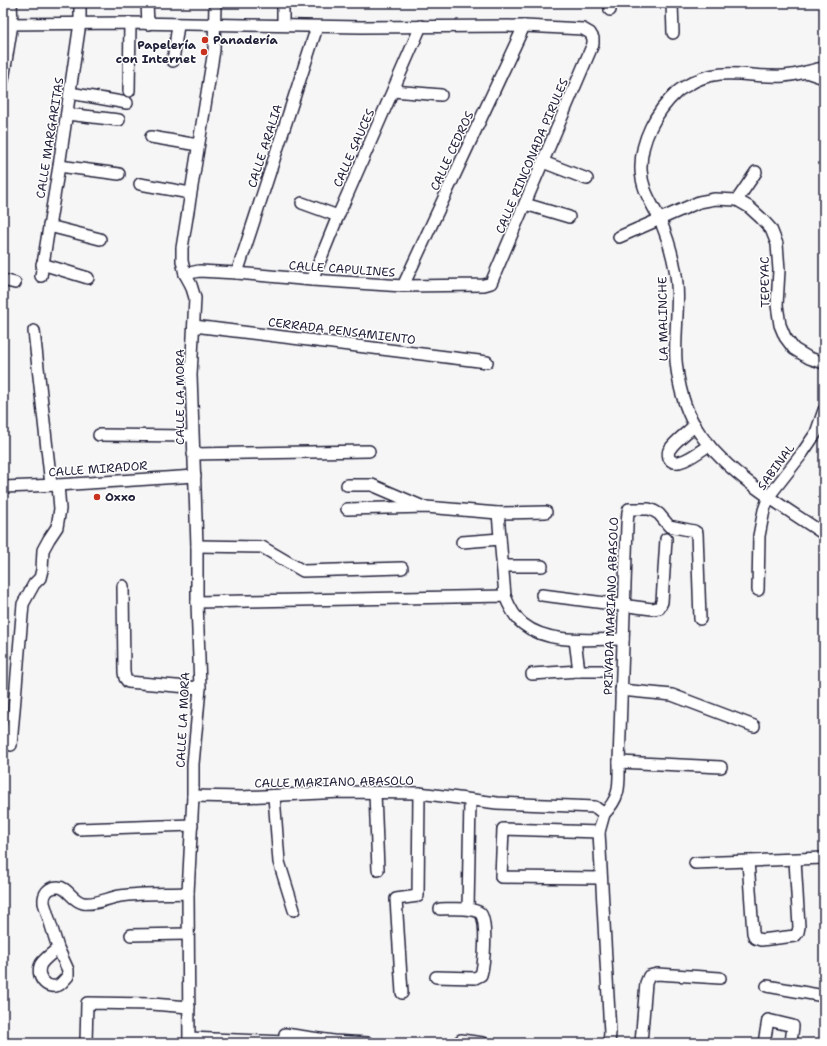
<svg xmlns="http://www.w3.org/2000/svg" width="827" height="1046" viewBox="0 0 827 1046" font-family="'Shantell Sans',sans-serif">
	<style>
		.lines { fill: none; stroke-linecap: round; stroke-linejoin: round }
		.minor-casing { stroke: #22223b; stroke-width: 14 }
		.minor { stroke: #fff; stroke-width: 11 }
		.poi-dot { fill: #c8321e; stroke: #fff; stroke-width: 1.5 }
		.labels { text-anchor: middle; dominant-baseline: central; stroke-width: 3; stroke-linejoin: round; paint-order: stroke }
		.poi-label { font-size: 12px; font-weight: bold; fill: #22223b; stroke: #fff; text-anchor: start }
		.street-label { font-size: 12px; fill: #22223b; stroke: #fff }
	</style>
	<rect width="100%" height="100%" fill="#f6f6f7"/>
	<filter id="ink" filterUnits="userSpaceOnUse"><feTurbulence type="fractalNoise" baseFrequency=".025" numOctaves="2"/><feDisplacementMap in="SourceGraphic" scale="8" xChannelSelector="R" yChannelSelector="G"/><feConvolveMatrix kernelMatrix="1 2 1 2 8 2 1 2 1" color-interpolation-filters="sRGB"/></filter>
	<g filter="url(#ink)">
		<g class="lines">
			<!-- minor casing -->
			<g class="minor-casing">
				<g id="minor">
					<polyline points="147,3 148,24"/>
					<polyline points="610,3 610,10"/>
					<polyline points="672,3 673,33"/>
					<polyline points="3,24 130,23 361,27 524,26 583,29 590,33 593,38 593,44 491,283 484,285 403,286 312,280 237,273 199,271 185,274"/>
					<polyline points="283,25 283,3"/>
					<polyline points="173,61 178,25"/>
					<path d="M824,68c-13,2 -26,7 -40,8 -35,2 -64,-11 -96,9 -4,2 -8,4 -11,7 -21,19 -37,49 -36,78 1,21 11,33 19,50 7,16 12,33 15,49 6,31 -1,61 1,92 2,21 8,46 19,65 27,45 86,79 129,108"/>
					<polyline points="806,72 824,78"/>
					<polyline points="3,80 12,24 11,3"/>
					<polyline points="129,91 130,23"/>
					<polyline points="393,91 441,95"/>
					<polyline points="70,93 127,103"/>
					<polyline points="67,114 119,120"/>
					<polyline points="151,137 198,145"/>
					<polyline points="543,162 587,179"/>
					<polyline points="59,166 119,174"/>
					<polyline points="140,184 190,193"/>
					<polyline points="737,200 756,172"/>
					<polyline points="302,203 338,216"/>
					<polyline points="525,204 569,217"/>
					<polyline points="49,226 100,239"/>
					<polyline points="619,237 699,202 715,199 737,200 749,207 761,218 771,229 777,244 779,270 777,305 780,325 785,337 794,349 809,358 824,363"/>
					<polyline points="42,264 88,278"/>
					<polyline points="237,273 317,27"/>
					<polyline points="41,276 59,166 80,23 80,3"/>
					<polyline points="3,280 15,283"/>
					<polyline points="312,280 338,216 421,26"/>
					<polyline points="403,286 524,26"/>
					<polyline points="194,326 487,362"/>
					<polyline points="34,331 51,485"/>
					<path d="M695,425c-7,7 -20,16 -25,24 -2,2 -2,6 -1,9 7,13 32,-8 40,-13"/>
					<polyline points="99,435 192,436"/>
					<polyline points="193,454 369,451"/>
					<polyline points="347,485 372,485 421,506"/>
					<polyline points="3,487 58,485 195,476"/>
					<polyline points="347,509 426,507 498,513 546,512"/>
					<polyline points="498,513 505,596"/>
					<polyline points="462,542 500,539"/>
					<polyline points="197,546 262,547 303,571 402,568"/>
					<polyline points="503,566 542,566"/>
					<polyline points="123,586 124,672 125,678 128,682 200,688"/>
					<polyline points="758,590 759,536 764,510 769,496 801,455 816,433 824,410"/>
					<polyline points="542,595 652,609 659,608 662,602 666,539"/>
					<path d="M197,602l308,-6c4,10 9,21 18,28 26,21 69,15 100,15"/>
					<polyline points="579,671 602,671"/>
					<polyline points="532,674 579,671 575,640"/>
					<polyline points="621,690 672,695 754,726"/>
					<polyline points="11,745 23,604 34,584 40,578 42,570 43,550 49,539 57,527 60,509 58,485"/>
					<polyline points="619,762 721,767"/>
					<polyline points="375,793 378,870"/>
					<polyline points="193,796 242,797 341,792 419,793 497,803 595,807 604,814 599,832 610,1033 609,1043"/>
					<polyline points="274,796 279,862 294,910"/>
					<path d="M604,814c17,-18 15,-28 15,-52l8,-237 1,-13 1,-3h20l5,2 5,3 10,12 25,5 3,2 3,86"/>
					<polyline points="79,829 192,825"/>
					<polyline points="599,832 503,829 501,877 600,878"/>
					<polyline points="748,861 753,933 755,938 761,940 795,936 798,932 799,927 795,860"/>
					<polyline points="695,863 824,858"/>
					<polyline points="468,909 470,800"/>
					<polyline points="131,935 188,934"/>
					<path d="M58,948c-5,5 -13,10 -17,16 -6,11 5,27 18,21 3,-2 6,-6 9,-9v-6l-10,-22 -14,-45c-1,-9 4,-16 14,-16 10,0 13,13 25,16 13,2 25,-5 37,-7 22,-3 45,-2 68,-3"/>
					<path d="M436,977l39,1 6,-3c3,-10 7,-56 -1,-62 -7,-6 -30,-4 -40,-4"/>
					<polyline points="767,986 824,996"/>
					<polyline points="402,993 396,899 418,896 419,793"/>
					<polyline points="189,1038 285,1042"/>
					<polyline points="86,1043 87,1003 152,1004 189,1007"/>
					<polyline points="189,1043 188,893 193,796 193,764 200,688 197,602 197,546 191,375 195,298 191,285 185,274 182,261 182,248 214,50 215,3"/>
					<polyline points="285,1043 285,1034 333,1041 368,1043"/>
					<polyline points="458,1043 461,1040 483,1043"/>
					<polyline points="641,1043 646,983 649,976 657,974 720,978"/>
					<polyline points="764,1043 768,1020 793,1026 791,1043"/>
				</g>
			</g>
			<!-- minor -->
			<use href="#minor" class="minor"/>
		</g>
	</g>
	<!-- markers -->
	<g class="poi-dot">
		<circle cx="205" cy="40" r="4"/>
		<circle cx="204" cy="52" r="4"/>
		<circle cx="97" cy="497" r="4"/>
	</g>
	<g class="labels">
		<!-- poi labels -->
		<g class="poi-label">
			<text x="213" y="40">Panadería</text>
			<text x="196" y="45" text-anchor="end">Papelería<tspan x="196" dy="14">con Internet</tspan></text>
			<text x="105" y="497">Oxxo</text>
		</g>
		<!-- street labels -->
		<g class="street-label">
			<text transform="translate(50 138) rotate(-81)">CALLE MARGARITAS</text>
			<text transform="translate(265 146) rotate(-72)">CALLE ARALIA</text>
			<text transform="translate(354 148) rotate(-66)">CALLE SAUCES</text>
			<text transform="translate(452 151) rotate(-65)">CALLE CEDROS</text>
			<text transform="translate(532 156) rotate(-67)">CALLE RINCONADA PIRULES</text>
			<text transform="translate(342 269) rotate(4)">CALLE CAPULINES</text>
			<text transform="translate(765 282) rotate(-91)">TEPEYAC</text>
			<text transform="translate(663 319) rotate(-91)">LA MALINCHE</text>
			<text transform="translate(342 331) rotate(7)">CERRADA PENSAMIENTO</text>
			<text transform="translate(180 397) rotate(-90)">CALLE LA MORA</text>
			<text transform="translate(776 467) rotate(-54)">SABINAL</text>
			<text transform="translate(98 469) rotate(-4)">CALLE MIRADOR</text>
			<text transform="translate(611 606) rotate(-88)">PRIVADA MARIANO ABASOLO</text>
			<text transform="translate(183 720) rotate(-87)">CALLE LA MORA</text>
			<text transform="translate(334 782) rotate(-1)">CALLE MARIANO ABASOLO</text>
		</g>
	</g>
	<!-- margin -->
	<rect width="827" height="1046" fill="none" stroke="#fff" stroke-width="16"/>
	<rect x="8" y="8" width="811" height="1030" fill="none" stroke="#22223b" stroke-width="1.5" filter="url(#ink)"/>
</svg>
